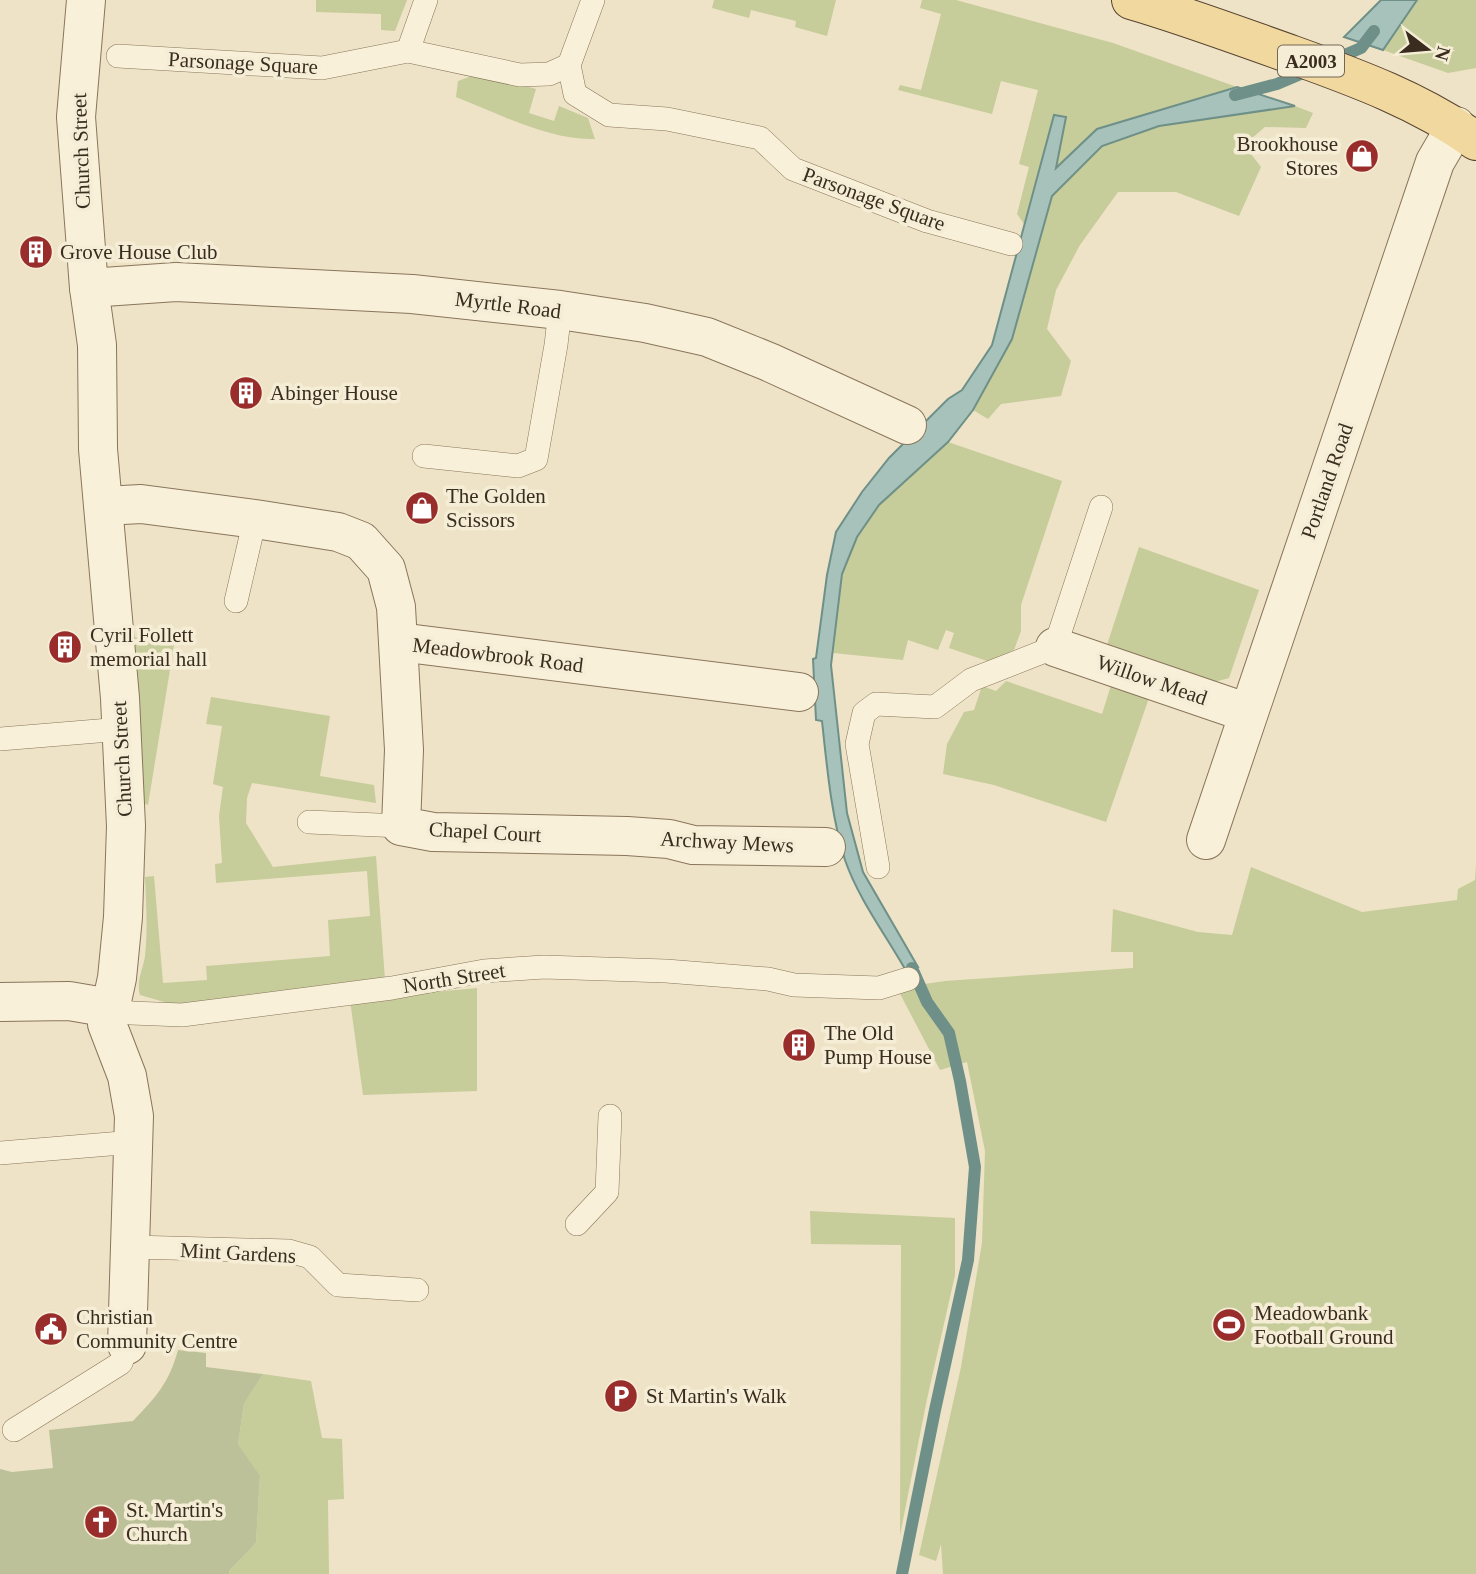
<svg xmlns="http://www.w3.org/2000/svg" width="1476" height="1574" viewBox="0 0 1476 1574" font-family="Georgia,serif">
	<style>
		.green { fill: #c6cc9a }
		.cemetery { fill: #bcc199 }
		.water { fill: #a7c2ba; stroke: #6e9088; stroke-width: 2 }
		.lines { fill: none; stroke-linecap: round; stroke-linejoin: round }
		.stream { stroke: #6e9088; stroke-width: 12 }
		.lane-casing { stroke: #89755c; stroke-width: 24 }
		.street-casing { stroke: #89755c; stroke-width: 40 }
		.primary-casing { stroke: #574330; stroke-width: 40 }
		.lane { stroke: #f9f0d9; stroke-width: 23 }
		.street { stroke: #f9f0d9; stroke-width: 38 }
		.primary { stroke: #f0d89f; stroke-width: 38 }
		.labels { text-anchor: middle; dominant-baseline: central; stroke-width: 7; stroke-linejoin: round; paint-order: stroke }
		.shield { fill: #f5edd6; stroke: #726756; stroke-width: 2 }
		.shield-label { font-size: 19px; font-weight: bold; fill: #3a2d1f }
		.street-label { font-size: 21px; fill: #3a2d1f; stroke: #f5edd6 }
		.poi-label { font-size: 21px; fill: #3a2d1f; stroke: #f5edd6; text-anchor: start }
	</style>
	<rect width="100%" height="100%" fill="#eee3c6"/>
	<!-- green -->
	<g class="green">
		<polygon points="316,0 407,0 395,31 381,30 381,14 316,12"/>
		<polygon points="714,0 836,0 827,36 795,27 796,21 751,10 749,18 712,8"/>
		<polygon points="922,0 956,0 1113,43 1237,87 1097,129 1055,169 1066,118 1054,115 1024,224 1017,214 1029,167 1019,164 1038,90 1001,81 992,114 898,90 900,85 921,90 941,14 920,8"/>
		<polygon points="1417,0 1476,0 1476,68 1448,73 1383,50"/>
		<path d="M480,73l56,16 -7,24 25,8 5,-15 29,12 7,21c-45,2 -98,-26 -139,-42l2,-16z"/>
		<polygon points="1295,106 1313,113 1306,128 1265,127 1244,145 1261,167 1239,216 1176,192 1118,192 1080,245 1056,290 1047,329 1071,361 1061,396 1001,404 988,419 973,410 1012,339 1052,196 1102,146 1159,126"/>
		<path d="M948,442l114,39 -41,124v26l-7,19 -24,12 -41,-14 5,-15 -8,-3 -8,20 -30,-10 -5,20 -70,-7c3,-25 4,-52 9,-76 11,-60 64,-98 106,-135z"/>
		<polygon points="1139,547 1259,590 1229,678 1214,682 1106,648"/>
		<polygon points="129,636 174,645 148,805 136,800"/>
		<polygon points="1006,681 1102,714 1112,682 1150,695 1106,822 994,785 943,774 947,744 964,712 974,710 982,686 996,691"/>
		<path d="M211,697l119,19 -10,60 54,9 2,18 -124,-20 -5,15 -1,25 27,44 103,-11 9,124 -174,23 -40,1 -31,-9c-4,-15 3,-25 5,-39 3,-26 1,-53 0,-79l9,-1 9,107 44,-3 -1,-14 124,-10 -2,-36 42,-4 -3,-45 -151,12 -1,-19 7,-1 -3,-47 4,-29 -10,-3 9,-58 -16,-2z"/>
		<polygon points="1476,864 1476,1574 943,1574 941,1544 936,1561 919,1555 961,1367 982,1243 985,1151 967,1062 940,1070 897,988 945,981 1133,968 1133,952 1111,952 1113,909 1198,932 1232,935 1251,867 1362,912 1457,900 1458,889 1475,880"/>
		<polygon points="477,988 477,1091 363,1095 350,1000"/>
		<polygon points="810,1211 955,1218 955,1275 927,1399 900,1535 901,1245 811,1244"/>
		<polygon points="263,1374 311,1381 322,1438 342,1439 344,1499 328,1500 329,1574 229,1574 229,1571 256,1543 260,1477 238,1444 244,1404"/>
	</g>
	<!-- cemetery -->
	<path class="cemetery" d="M178,1350l28,3v14l57,7 -19,30 -6,40 22,32 -4,67 -27,28v3h-229v-105l12,3 41,-4 -4,-38 84,-9c23,-24 36,-38 45,-71z"/>
	<!-- water -->
	<g class="water">
		<polygon points="1381,0 1417,0 1383,50 1344,37"/>
		<path d="M1237,87l58,19 -136,20 -57,20 -50,50 -40,143 -39,71 -25,32 -69,63 -22,32 -15,37 -11,91 16,148 16,59 55,95 -13,2c-20,-35 -47,-71 -60,-109 -14,-45 -18,-93 -23,-139l-6,-1 -3,-61 3,-1 11,-83 9,-43 26,-40 27,-34 59,-59 14,-9 30,-45 62,-230 12,2 -10,51 41,-39z"/>
	</g>
	<g class="lines">
		<!-- stream -->
		<g class="stream">
			<polyline points="1333,60 1361,48 1374,31"/>
			<polyline points="1235,95 1277,84 1310,70"/>
			<polyline points="902,1574 935,1410 968,1260 975,1167 960,1081 949,1033 927,1002 912,968"/>
		</g>
		<!-- lane casing -->
		<g class="lane-casing">
			<g id="lane">
				<polyline points="593,0 569,65 575,94 609,115 667,119 760,138 793,169 927,221 1011,244"/>
				<polyline points="408,51 426,0"/>
				<polyline points="118,56 322,68 408,51 520,75 549,74 569,65"/>
				<polyline points="424,456 518,466 536,459 556,345 560,310"/>
				<polyline points="236,601 255,519"/>
				<polyline points="0,739 122,729"/>
				<polyline points="309,822 401,826"/>
				<polyline points="878,867 857,744 864,713 876,704 935,707 971,680 1055,647 1101,507"/>
				<polyline points="110,1008 131,1013 182,1015 392,988 484,971 544,967 666,971 768,979 794,985 879,988 908,979"/>
				<polyline points="0,1153 134,1142"/>
				<polyline points="577,1224 607,1192 610,1116"/>
				<polyline points="131,1247 289,1251 310,1257 338,1285 417,1290"/>
				<polyline points="14,1430 121,1363 127,1345"/>
			</g>
		</g>
		<!-- street casing -->
		<g class="street-casing">
			<g id="street">
				<polyline points="86,0 76,117 89,288 97,345 98,449 120,698 126,826 123,917 117,978 107,1024 127,1076 134,1116 127,1345"/>
				<polyline points="89,288 176,282 412,294 560,310 645,323 707,337 769,362 907,425"/>
				<polyline points="104,506 141,504 255,519 338,532 361,541 386,569 396,607 404,750 401,826 433,832 627,836 669,839 693,845 826,847"/>
				<polyline points="399,642 799,692"/>
				<polyline points="1055,647 1248,713"/>
				<polyline points="1206,840 1435,162 1456,126"/>
				<polyline points="0,1002 69,1001 110,1008"/>
			</g>
		</g>
		<!-- primary casing -->
		<g class="primary-casing">
			<path id="primary" d="M1131,0c55,16 108,36 162,55 64,23 127,46 183,86"/>
		</g>
		<!-- lane -->
		<use href="#lane" class="lane"/>
		<!-- street -->
		<use href="#street" class="street"/>
		<!-- primary -->
		<use href="#primary" class="primary"/>
	</g>
	<!-- icons -->
	<defs>
		<g id="shop-disc" transform="scale(1.75)"><circle r="9.5" fill="#982d2c" stroke="#f5edd6"/><path d="M-5-2.5h2.3a2.7 3.5 0 0 1 5.4 0H5L5.5 6h-11ZM-1.5-2.5h3a1.5 2.3 0 0 0-3 0Z" fill="#fff"/></g>
		<g id="building-disc" transform="scale(1.75)"><circle r="9.5" fill="#982d2c" stroke="#f5edd6"/><path d="M-4-6H4V6H1V3H-1V6H-4ZM-2.5-4.3h1.7v1.8h-1.7ZM.8-4.3h1.7v1.8H.8ZM-2.5-1h1.7V.8h-1.7ZM.8-1h1.7V.8H.8Z" fill="#fff"/></g>
		<g id="stadium-disc" transform="scale(1.75)"><circle r="9.5" fill="#982d2c" stroke="#f5edd6"/><path d="M0-5a6.5 5 0 1 0 0 10a6.5 5 0 1 0 0-10ZM-3.5-1.8h7v3.6h-7Z" fill="#fff"/></g>
		<g id="civic-disc" transform="scale(1.75)"><circle r="9.5" fill="#982d2c" stroke="#f5edd6"/><path d="M-.6-6.5H3V-4.5H.6V-3L4-1V1h2V6H-6V1h2V-1L-.6-3ZM-1.2 2.5V6h2.4V2.5Z" fill="#fff"/></g>
		<g id="parking-disc" transform="scale(1.75)"><circle r="9.5" fill="#982d2c" stroke="#f5edd6"/><path d="M-3.5-5.5H1a3.5 3.5 0 0 1 0 7H-1V5.5H-3.5ZM-1-3.4V-.6H.8a1.4 1.4 0 0 0 0-2.8Z" fill="#fff"/></g>
		<g id="church-disc" transform="scale(1.75)"><circle r="9.5" fill="#982d2c" stroke="#f5edd6"/><path d="M-1.2-6h2.4v3.5h3.3v2.4h-3.3V6h-2.4V-.1h-3.3v-2.4h3.3Z" fill="#fff"/></g>
	</defs>
	<g fill-rule="evenodd">
		<use href="#shop-disc" x="1362" y="156"/>
		<use href="#building-disc" x="36" y="252"/>
		<use href="#building-disc" x="246" y="393"/>
		<use href="#shop-disc" x="422" y="508"/>
		<use href="#building-disc" x="65" y="647"/>
		<use href="#building-disc" x="799" y="1045"/>
		<use href="#stadium-disc" x="1229" y="1325"/>
		<use href="#civic-disc" x="51" y="1329"/>
		<use href="#parking-disc" x="621" y="1396"/>
		<use href="#church-disc" x="101" y="1522"/>
	</g>
	<g class="labels">
		<!-- shield labels -->
		<rect class="shield" x="1278" y="45.5" width="66" height="31" rx="5"/>
		<g class="shield-label">
			<text x="1311" y="61">A2003</text>
		</g>
		<!-- street labels -->
		<g class="street-label">
			<text transform="translate(243 63) rotate(3)">Parsonage Square</text>
			<text transform="translate(81 151) rotate(-92)">Church Street</text>
			<text transform="translate(874 199) rotate(20)">Parsonage Square</text>
			<text transform="translate(508 305) rotate(7)">Myrtle Road</text>
			<text transform="translate(1327 481) rotate(-71)">Portland Road</text>
			<text transform="translate(498 655) rotate(7)">Meadowbrook Road</text>
			<text transform="translate(1152 680) rotate(19)">Willow Mead</text>
			<text transform="translate(122 759) rotate(-93)">Church Street</text>
			<text transform="translate(485 832) rotate(3)">Chapel Court</text>
			<text transform="translate(727 842) rotate(3)">Archway Mews</text>
			<text transform="translate(454 978) rotate(-9)">North Street</text>
			<text transform="translate(238 1253) rotate(3)">Mint Gardens</text>
		</g>
		<!-- poi labels -->
		<g class="poi-label">
			<text x="1338" y="144" text-anchor="end">Brookhouse<tspan x="1338" dy="24">Stores</tspan></text>
			<text x="60" y="252">Grove House Club</text>
			<text x="270" y="393">Abinger House</text>
			<text x="446" y="496">The Golden<tspan x="446" dy="24">Scissors</tspan></text>
			<text x="90" y="635">Cyril Follett<tspan x="90" dy="24">memorial hall</tspan></text>
			<text x="824" y="1033">The Old<tspan x="824" dy="24">Pump House</tspan></text>
			<text x="1254" y="1313">Meadowbank<tspan x="1254" dy="24">Football Ground</tspan></text>
			<text x="76" y="1317">Christian<tspan x="76" dy="24">Community Centre</tspan></text>
			<text x="646" y="1396">St Martin's Walk</text>
			<text x="126" y="1510">St. Martin's<tspan x="126" dy="24">Church</tspan></text>
		</g>
	</g>
	<!-- north arrow -->
	<g transform="translate(1427 49) rotate(106)" stroke="#f5edd6" stroke-width="5" paint-order="stroke">
	<path d="M0-5L12 26L0 18L-12 26Z" fill="#3a2d1f"/>
	<text y="-10" font-size="19" font-weight="bold" text-anchor="middle" fill="#3a2d1f">N</text>
	</g>
</svg>
